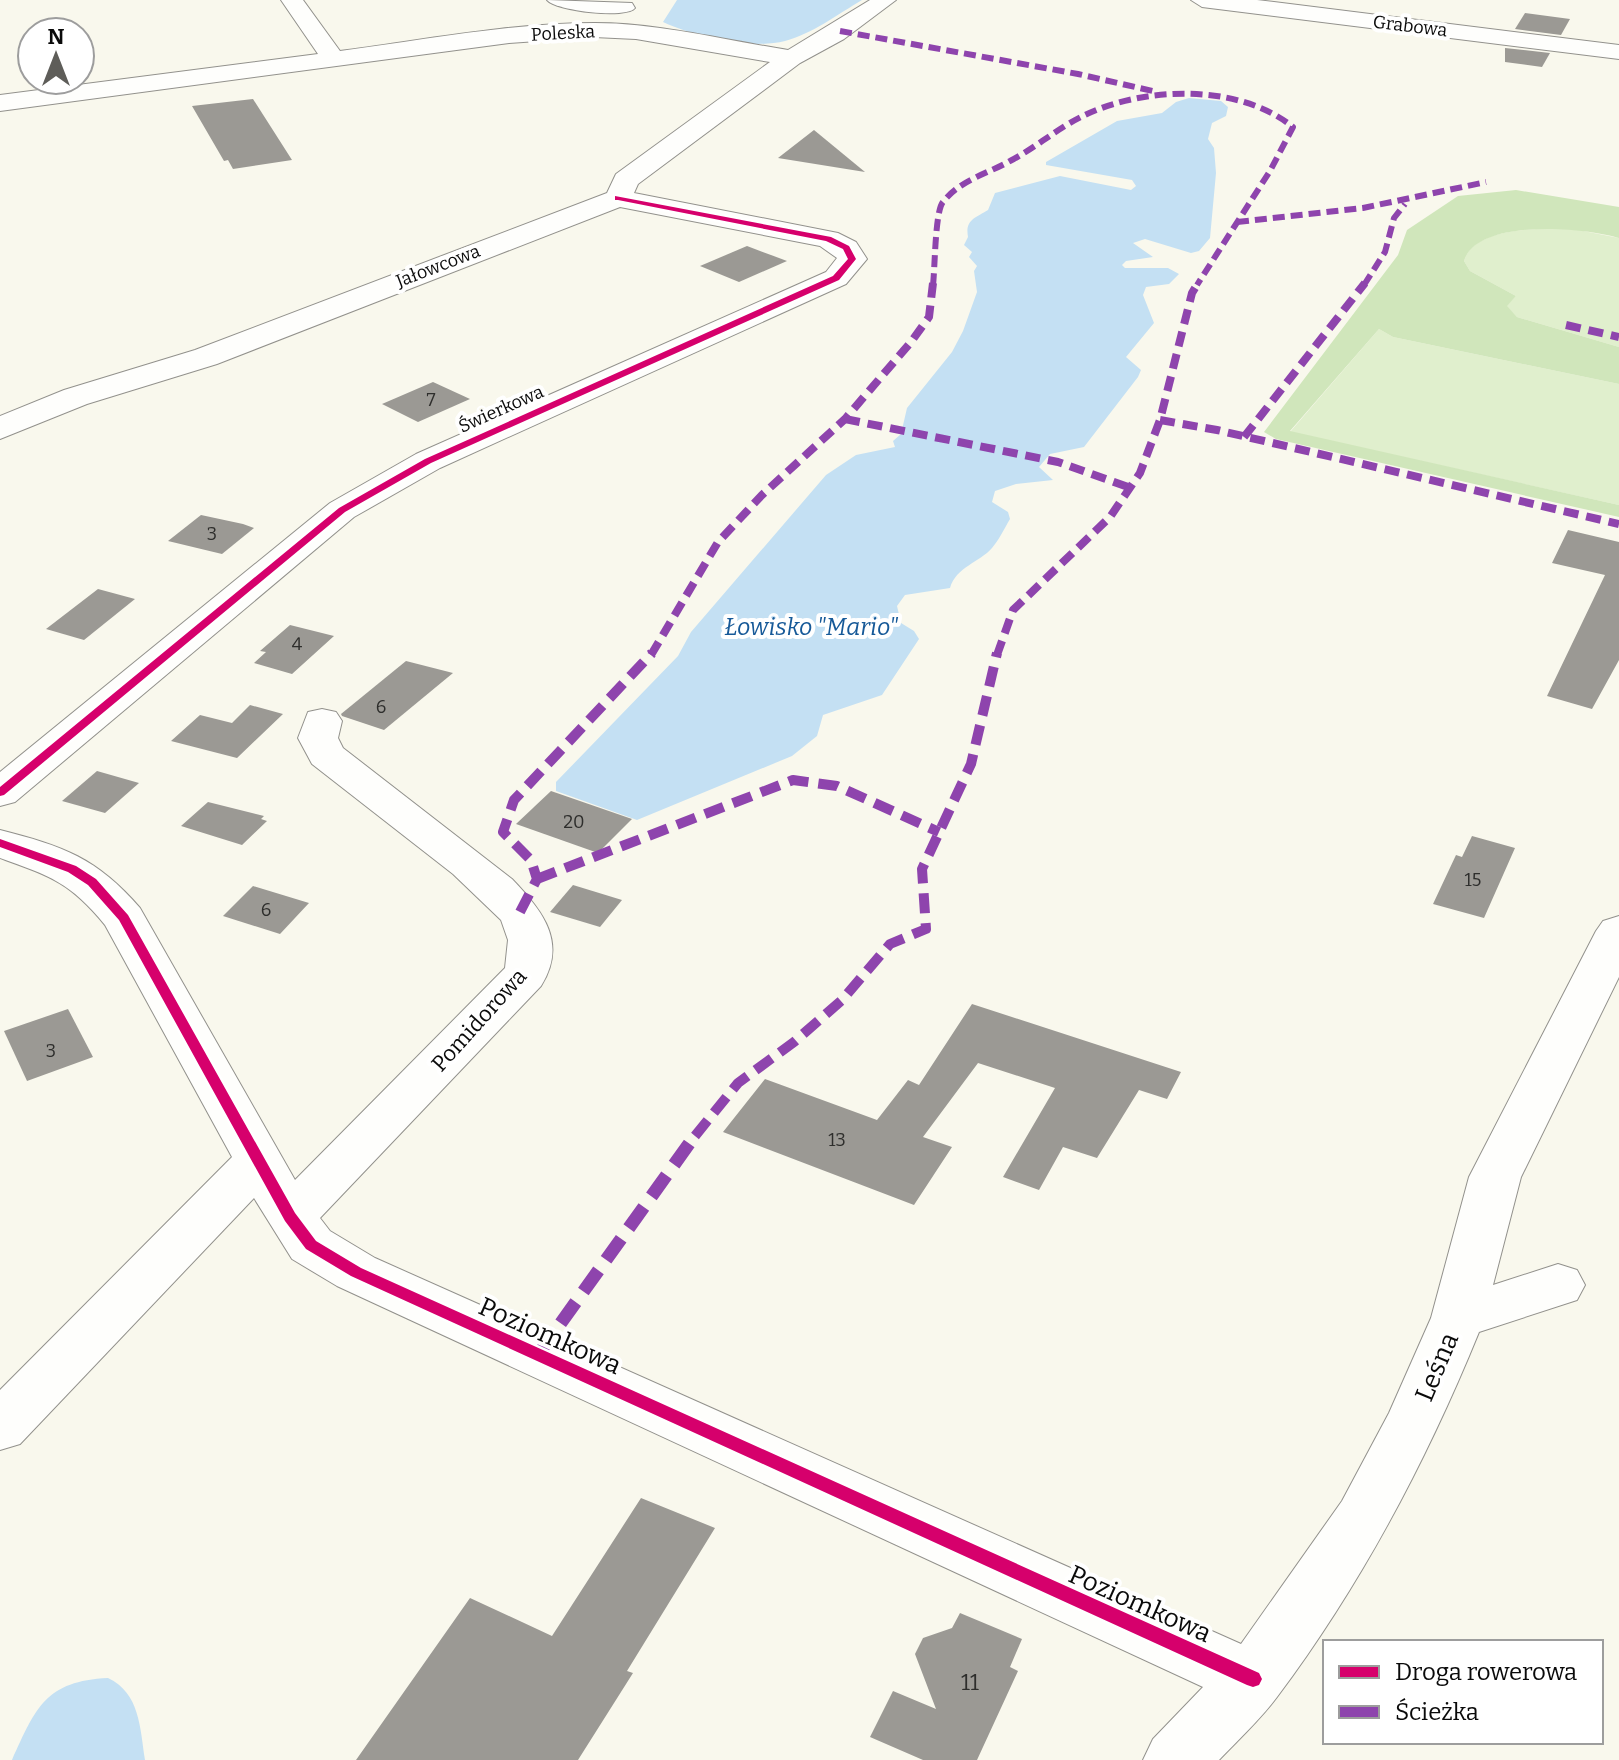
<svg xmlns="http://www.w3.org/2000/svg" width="1619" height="1760" viewBox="0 0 1619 1760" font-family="Bitter,serif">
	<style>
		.green { fill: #e0efcd }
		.forest { fill: #d0e6bb }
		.water { fill: #c4e0f3 }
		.building { fill: #9b9994 }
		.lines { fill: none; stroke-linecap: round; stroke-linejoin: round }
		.minor-casing { stroke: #92918c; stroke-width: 2 }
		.minor { fill: #fefefc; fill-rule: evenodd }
		.quiet-far3 { stroke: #8e44ad; stroke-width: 6; stroke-dasharray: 12 6; stroke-linecap: butt }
		.quiet-far2 { stroke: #8e44ad; stroke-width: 8; stroke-dasharray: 15 8; stroke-linecap: butt }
		.quiet-far1 { stroke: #8e44ad; stroke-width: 10; stroke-dasharray: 20 10; stroke-linecap: butt }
		.quiet { stroke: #8e44ad; stroke-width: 13; stroke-dasharray: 26 13; stroke-linecap: butt }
		.cycleway-casing { stroke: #fff; stroke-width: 5 }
		.cycleway { fill: #d6006c; fill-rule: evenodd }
		.labels { text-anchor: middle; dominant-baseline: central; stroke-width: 8; stroke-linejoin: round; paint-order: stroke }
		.far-street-label { font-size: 18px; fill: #0a0a0a; stroke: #fff }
		.number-label { font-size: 18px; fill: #2e2e2c }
		.street-label { font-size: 22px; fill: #0a0a0a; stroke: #fff }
		.near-number-label { font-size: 22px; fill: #2e2e2c }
		.water-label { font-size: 24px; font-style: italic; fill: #165998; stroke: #fff }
		.near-street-label { font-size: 26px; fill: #0a0a0a; stroke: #fff }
	</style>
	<rect width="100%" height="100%" fill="#f9f8ed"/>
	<!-- green -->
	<g class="green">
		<path d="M1568,228l51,10v109l-102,-30 -11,-11 10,-10 -46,-25 -6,-10c10,-34 73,-32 104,-33z"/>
		<polygon points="1379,329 1393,337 1619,384 1619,505 1290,432"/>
	</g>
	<!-- forest -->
	<path class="forest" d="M1516,190l103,17v31c-34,-11 -142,-20 -155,23l6,10 46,25 -9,10 10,11 102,30v37l-226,-47 -14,-8 -89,102 329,74v12l-343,-78 -12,-7 134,-177 9,-25 51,-34z"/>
	<!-- water -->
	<g class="water">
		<path d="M677,0h185c-24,14 -50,34 -77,41 -37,9 -89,-4 -122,-19z"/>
		<path d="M1189,98l32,3 7,6 -2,9 -14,7 -4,16 6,9 2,25 -6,65 -11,13 -8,2 -46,-14 -12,4 20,14 -27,4 -4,4 3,3h43l11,6 -10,10 -23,3 -3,8 11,28 -28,34 15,13 -3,7 -54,70 -34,7 -11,13 14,13 -37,4 -21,7 -3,11 16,10 2,7c-6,10 -11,21 -18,29 -12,14 -36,19 -42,40l-45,7 -8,11 4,17 13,8 5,8 -37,56 -59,20 -6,21 -25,20 -155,64 -81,-29v-9l122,-126 13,-24 135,-157 30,-20 39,-8 -2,-6 8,-7 6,-26 45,-56 11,-21 14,-39 -3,-21 3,-5 -8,-9 3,-5 -8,-7 4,-8c-3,-17 7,-19 20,-27l7,-17 65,-17 71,14 5,-4 -4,-6 -86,-15v-3l71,-41 45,-8 14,-11z"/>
		<path d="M108,1678c32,15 32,50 37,82h-133c24,-53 34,-79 96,-82z"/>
	</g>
	<!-- building -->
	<g class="building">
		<polygon points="1525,13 1570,19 1561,35 1515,29"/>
		<polygon points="1505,48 1550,53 1542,67 1505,62"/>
		<polygon points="253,99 292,160 233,169 228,160 224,161 192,106"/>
		<polygon points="814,130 865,172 778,158"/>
		<polygon points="747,246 787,261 739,282 700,266"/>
		<polygon points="433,382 470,399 418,422 382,404"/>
		<polygon points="201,515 243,524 254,528 222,554 168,541"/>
		<polygon points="1568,530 1619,542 1619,660 1592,709 1547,696 1605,575 1552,563"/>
		<polygon points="98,589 135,599 84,640 46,629"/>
		<polygon points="290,625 334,636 292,674 254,663 266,652 260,651"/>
		<polygon points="406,661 453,673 384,730 342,716 341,714"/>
		<polygon points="250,705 283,714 237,758 171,741 200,715 232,723"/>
		<polygon points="97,771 139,783 105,813 62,801"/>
		<polygon points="551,791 632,819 598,853 516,824"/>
		<polygon points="208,802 264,816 261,819 267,821 242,845 181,826"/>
		<polygon points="1472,836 1515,848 1484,918 1433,904 1456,855 1462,857"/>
		<polygon points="573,885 622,900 600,927 550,912"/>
		<polygon points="253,886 309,903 280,934 223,916"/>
		<polygon points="972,1004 1181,1072 1167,1099 1139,1090 1097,1158 1063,1147 1039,1190 1003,1177 1055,1088 978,1063 923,1137 952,1147 914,1205 723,1132 765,1079 877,1120 908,1080 919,1085"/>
		<polygon points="68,1009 93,1057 27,1081 4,1031"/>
		<polygon points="641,1498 715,1528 627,1671 633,1673 578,1760 356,1760 470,1598 552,1636"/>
		<polygon points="960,1613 1022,1639 1010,1667 1018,1671 977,1760 923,1760 870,1737 893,1691 936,1709 915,1654 923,1638 952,1628"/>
	</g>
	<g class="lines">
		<!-- minor casing -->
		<g class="minor-casing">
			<g id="minor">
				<path d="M281,0h22l37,51c84,-11 170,-28 255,-28 64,0 129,17 193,27l82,-50h26l-52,39 -44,24 -162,121 -4,9 204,40 18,9 11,17 -21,25 -406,184 -86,49 -339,285 -15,4v-34l330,-269 86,-49 410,-182 11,-14 -17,-12 -200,-39 -403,157 -130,40 -87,35v-23l64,-26 131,-40 412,-157 9,-19 154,-112 -134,-23 -42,-2 -85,6 -509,68v-16l318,-41z"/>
				<path d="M547,0l85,3 3,5c-8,11 -79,3 -88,-8z"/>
				<polygon points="1191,0 1257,0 1619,45 1619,59 1202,7"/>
				<path d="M322,709l14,3 6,9 -4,17 5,10 169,131c31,32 56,64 29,107l-221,232 10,13 45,27 866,386 101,-143 47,-88 42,-95 38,-141 127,-246 7,-10 16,-5v61l-98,200 -28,108 65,-21 19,6 8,15 -8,15 -98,32c-53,130 -118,253 -202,365 -17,23 -39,43 -58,63h-76l10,-21 50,-52 -866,-401 -45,-27 -38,-61 -234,246 -20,6v-60l232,-233 -127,-232c-35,-43 -55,-49 -105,-67v-28c63,16 97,28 140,78l155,272 210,-212 3,-28 -7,-20 -48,-46 -141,-110 -14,-26 10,-26z"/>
			</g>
		</g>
		<!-- minor -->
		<use href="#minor" class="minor"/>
		<!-- quiet-far3 -->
		<g class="quiet-far3">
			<polyline points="840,31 1078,74 1157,92"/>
			<polyline points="1237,222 1363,208 1486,182"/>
			<path d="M933,285c2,-17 2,-74 10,-83 17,-22 44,-28 67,-41 25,-13 48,-33 73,-45 61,-30 155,-33 210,11l-23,44 -73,114"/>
			<polyline points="1364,285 1385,252 1394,218 1405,204"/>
		</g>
		<!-- quiet-far2 -->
		<g class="quiet-far2">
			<polyline points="1566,325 1619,337"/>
			<polyline points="845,419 1058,462 1131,488"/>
			<polyline points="1160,420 1217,430 1619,524"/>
			<polyline points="1244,437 1365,283"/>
			<polyline points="651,655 718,542 762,495 845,419 911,342 929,317 933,283"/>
			<polyline points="997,655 1013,610 1110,517 1140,473 1160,420 1192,293 1198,283"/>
		</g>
		<!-- quiet-far1 -->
		<g class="quiet-far1">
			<polyline points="537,879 793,780 837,786 939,832"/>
			<polyline points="520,912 537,879 531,860 503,832 514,800 652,653"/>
			<polyline points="695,1136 738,1083 794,1042 842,1000 890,944 926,929 922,869 971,764 997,653"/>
		</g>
		<!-- quiet -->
		<polyline class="quiet" points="538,1355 696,1134"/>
		<!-- cycleway casing -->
		<g class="cycleway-casing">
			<g id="cycleway">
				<polygon points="615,196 831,237 849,246 856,259 839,280 431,463 345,512 4,795 0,796 0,787 339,508 425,459 833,276 848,259 843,249 826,241 618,200 615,200"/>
				<polygon points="0,839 76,866 96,879 128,915 295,1213 316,1241 361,1268 1259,1673 1262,1679 1259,1685 1253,1687 1247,1685 351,1276 306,1249 285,1221 119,920 88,885 68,872 0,847"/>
			</g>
		</g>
		<!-- cycleway -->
		<use href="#cycleway" class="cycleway"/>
	</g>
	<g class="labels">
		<!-- far-street labels -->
		<g class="far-street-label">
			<text transform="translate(1410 26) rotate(7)">Grabowa</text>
			<text transform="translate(563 33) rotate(-3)">Poleska</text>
			<text transform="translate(438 266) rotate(-21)">Jałowcowa</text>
			<text transform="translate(501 409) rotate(-24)">Świerkowa</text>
		</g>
		<!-- number labels -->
		<g class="number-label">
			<text x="431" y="400">7</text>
			<text x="212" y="534">3</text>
			<text x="297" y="644">4</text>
			<text x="381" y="707">6</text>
			<text x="574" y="822">20</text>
			<text x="1473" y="880">15</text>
			<text x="266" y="910">6</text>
			<text x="51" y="1051">3</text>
			<text x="837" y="1140">13</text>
		</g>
		<!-- street labels -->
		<g class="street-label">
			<text transform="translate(479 1020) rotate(-48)">Pomidorowa</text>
		</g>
		<!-- near-number labels -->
		<g class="near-number-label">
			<text x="970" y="1682">11</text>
		</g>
		<!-- water labels -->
		<g class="water-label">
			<text x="811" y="627">Łowisko "Mario"</text>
		</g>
		<!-- near-street labels -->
		<g class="near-street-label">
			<text transform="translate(550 1336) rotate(24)">Poziomkowa</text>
			<text transform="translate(1437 1367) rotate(-67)">Leśna</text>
			<text transform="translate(1140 1604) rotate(24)">Poziomkowa</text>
		</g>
	</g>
	<!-- legend -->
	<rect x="1323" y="1640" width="280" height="104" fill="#ffffff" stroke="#9d9d9d" stroke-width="2"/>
	<rect x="1339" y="1666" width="40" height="12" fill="#d6006c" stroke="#9d9d9d" stroke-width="2"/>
	<text x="1395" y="1680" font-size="24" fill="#0a0a0a">Droga rowerowa</text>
	<rect x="1339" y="1706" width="40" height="12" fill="#8e44ad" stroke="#9d9d9d" stroke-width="2"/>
	<text x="1395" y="1720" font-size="24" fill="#0a0a0a">Ścieżka</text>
	<!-- north arrow -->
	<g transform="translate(56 56)"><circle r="38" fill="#ffffff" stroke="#9d9d9d" stroke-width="2"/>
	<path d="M0-6L14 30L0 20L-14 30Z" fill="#5e5d59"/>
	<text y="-12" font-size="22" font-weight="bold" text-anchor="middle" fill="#0a0a0a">N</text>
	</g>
</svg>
